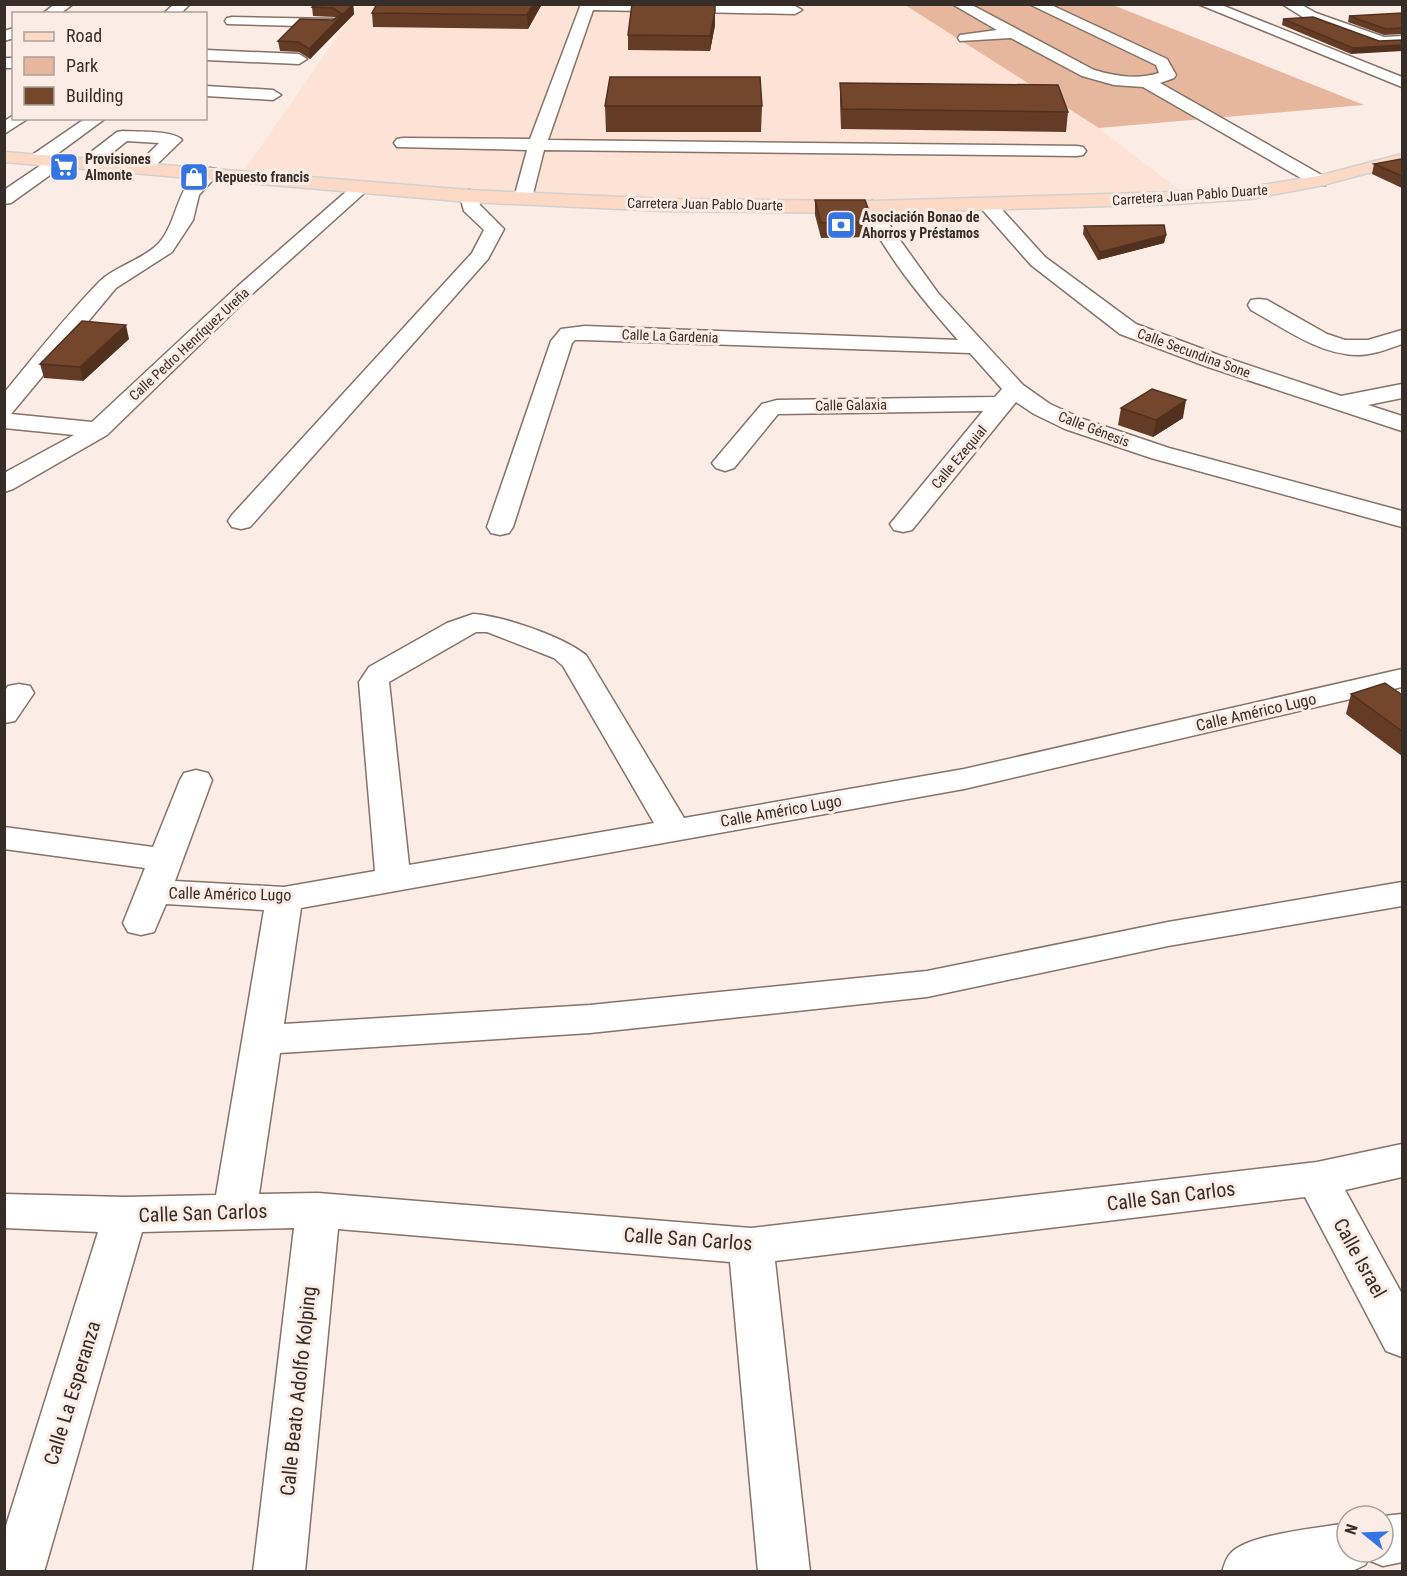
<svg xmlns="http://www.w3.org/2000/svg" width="1407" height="1576" viewBox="0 0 1407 1576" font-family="'Roboto Condensed',sans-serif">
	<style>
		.built { fill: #fce3d5 }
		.green { fill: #e7b79d }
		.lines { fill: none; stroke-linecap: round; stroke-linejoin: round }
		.minor-casing { stroke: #867266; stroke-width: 3 }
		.major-casing { stroke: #d3d1d0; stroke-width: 3 }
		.minor { fill: #fff; fill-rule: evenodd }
		.major { fill: #fcd9c5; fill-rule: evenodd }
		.wall { fill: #643c25 }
		.shaded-wall { fill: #51311e }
		.building { fill: #74462b; stroke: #51311e; stroke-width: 1.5 }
		.labels { text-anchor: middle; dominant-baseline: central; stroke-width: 6; stroke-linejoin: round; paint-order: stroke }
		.far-poi-label { font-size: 14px; font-weight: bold; fill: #362d29; stroke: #fbede5; text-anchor: start }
		.far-street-label { font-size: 14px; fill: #362d29; stroke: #fbede5 }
		.street-label { font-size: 16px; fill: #362d29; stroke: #fbede5 }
		.near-street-label { font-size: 20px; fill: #362d29; stroke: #fbede5 }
	</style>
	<rect width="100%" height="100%" fill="#fbede5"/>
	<!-- built -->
	<polygon class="built" points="905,4 1099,128 1183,193 870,201 553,196 243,172 359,5"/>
	<!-- green -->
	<polygon class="green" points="905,5 1113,5 1364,105 1099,128"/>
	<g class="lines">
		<!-- minor casing -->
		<g class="minor-casing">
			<g id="minor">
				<polygon points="55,4 73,4 60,14 42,14"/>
				<polygon points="174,4 190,4 180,14 163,14"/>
				<polygon points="581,4 795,6 802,10 795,14 593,10 548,140 1077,146 1083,147 1086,151 1083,155 1077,156 544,150 532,198 530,202 516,202 514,198 527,150 397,147 394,143 397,139 403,138 530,139"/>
				<path d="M952,4h18l124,66c21,6 43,10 65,3l-3,-8 -127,-61h20l118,55 9,16 -2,3 -14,5 165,94 3,4 -3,4h-12l-170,-98 -29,-2 -32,-9 -71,-38 -51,3 -2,-3 2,-3 37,-5z"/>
				<polygon points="1198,4 1219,4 1402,77 1402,87"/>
				<polygon points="1282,4 1300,4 1316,13 1384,37 1402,36 1402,44 1378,45 1306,19"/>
				<polygon points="232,17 334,19 341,23 334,27 227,24 225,21 227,18"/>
				<polygon points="14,28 14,38 4,41 4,31"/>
				<polygon points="206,50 299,54 307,59 299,64 206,60"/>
				<rect x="4" y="58" width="10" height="10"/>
				<polygon points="206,86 273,90 281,95 273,100 206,96"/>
				<polygon points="14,115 14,118 29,118 4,134 4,121"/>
				<polygon points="86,118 106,118 53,157 64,157 67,161 64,165 11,203 4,204 4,190 44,163 32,163 29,159 32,155"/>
				<path d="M123,131c14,1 51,-1 59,9l-33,32h-12l-3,-4 25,-25 -32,-2 -33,26h-12l-3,-4 3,-4 35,-27z"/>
				<path d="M210,168l6,1 3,4 -20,22 -6,25 -21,32 -56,36 -105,126 81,8 146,-136 118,-103h12l3,4 -119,107 -145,141 -94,54 -9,3v-19l70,-38 -70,-7v-35c31,-38 62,-77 96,-112 16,-15 42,-21 58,-37 21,-21 18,-68 52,-76z"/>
				<polygon points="469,190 476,192 480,205 504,229 488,259 250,527 241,529 232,527 228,521 232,515 472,253 484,230 464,211 460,196 462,192"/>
				<polygon points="988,200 995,202 1045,257 1136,324 1224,357 1341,396 1402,384 1402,398 1368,405 1402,416 1402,431 1208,367 1120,334 1031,265 979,206 981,202"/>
				<path d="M872,201l7,2 13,26 46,64 85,92 27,19 33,15 86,29 233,63v16l-251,-69 -86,-29 -31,-15 -18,-12 -104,128 -9,2 -9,-2 -4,-6 93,-113 -205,3 -44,54 -9,3 -9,-3 -4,-5 50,-59 15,-4 218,-3 7,-8 -32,-36 -385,-13h-10l-3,3 -59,184 -4,6 -9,2 -9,-2 -4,-6 64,-186 10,-12 24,-3 373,14c-36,-41 -72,-84 -95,-133l2,-4z"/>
				<path d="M1259,299l8,1 60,34 18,6h23l34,-10v14c-14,5 -29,11 -45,11 -39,-1 -73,-27 -106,-45l-3,-5 3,-5z"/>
				<path d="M473,614c30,2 89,22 113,41l98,163 280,-49 438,-100v18l-438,102 -663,119 -17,116 306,-19 337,-34 241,-49 234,-40v24l-234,40 -241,51 -337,36 -310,20 -21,141 59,-1 433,35 566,-66 85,-18v33l-57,13 57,104v63l-16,-6 -81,-154 -530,64 35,311h-52l-28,-310 -392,-33 -33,343h-52l41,-344 -152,4 -98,340h-40v-40l94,-300 -94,-4v-34l121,3 91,-2 48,-285 -98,-6 -12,28 -13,3 -13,-3 -5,-9 22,-55 -141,-19v-22l149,20 27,-67 4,-7 12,-3 12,3 4,7 -37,101 109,6 91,-16 -16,-189 10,-15 78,-44zM476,632h11l67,26 9,8 91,157 -245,42 -20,-183z"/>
				<polygon points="19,684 30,686 34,693 15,721 4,723 4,692 8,686"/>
				<path d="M1402,1514v48l-19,4 -15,-6 -3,5 -15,7h-128c2,-6 4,-14 8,-18 16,-20 91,-26 117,-31v29h36v-36z"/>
			</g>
		</g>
		<!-- major casing -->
		<g class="major-casing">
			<polygon id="major" points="4,152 469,190 665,199 872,201 1177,192 1250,187 1318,176 1402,154 1402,164 1319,186 1250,199 1177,204 872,213 665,211 469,202 4,162"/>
		</g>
		<!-- minor -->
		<use href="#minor" class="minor"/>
		<!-- major -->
		<use href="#major" class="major"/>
	</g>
	<!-- wall -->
	<g class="wall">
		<polygon points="353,4 354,14 310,59 299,52 280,51 278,41 336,18 334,17 313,16 312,7"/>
		<polygon points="377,4 542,4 528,29 373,27 372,13"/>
		<polygon points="1402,13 1402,34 1384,35 1348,22 1349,16"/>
		<polygon points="1283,19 1379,41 1351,54 1282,25"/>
		<polygon points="715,25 710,51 628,50 628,35"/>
		<polygon points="840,83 1068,112 1066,132 841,129 840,102"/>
		<polygon points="605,106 762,106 761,132 606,132"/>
		<polygon points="1402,159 1402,188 1372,174 1374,164"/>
		<polygon points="815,200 873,222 872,237 821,238 815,215"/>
		<polygon points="1084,226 1166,235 1164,243 1098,260 1083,234"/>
		<polygon points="129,339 83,381 44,378 40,364"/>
		<polygon points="1121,408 1183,418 1153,437 1118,425"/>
		<polygon points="1351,694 1402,695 1402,756 1346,714"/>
	</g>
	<!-- shaded-wall -->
	<g class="shaded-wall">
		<polygon points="353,4 354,14 310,59 309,49"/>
		<polygon points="533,4 542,4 528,29 527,15"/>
		<polygon points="715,11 715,25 710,51 710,36"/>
		<polygon points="1402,45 1402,51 1351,54 1353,48"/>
		<polygon points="1166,235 1164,243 1098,260 1100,252"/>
		<polygon points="126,325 129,339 83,381 80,367"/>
		<polygon points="1186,400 1183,418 1153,437 1156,420"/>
	</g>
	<!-- building -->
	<g class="building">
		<polygon points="315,4 353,4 309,49 298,42 278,41 300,19 333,20 342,14 333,8 312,7"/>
		<polygon points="377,4 533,4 527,15 372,13"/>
		<polygon points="632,4 715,4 715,11 710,36 628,35"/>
		<polygon points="1402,13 1402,28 1386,29 1349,16"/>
		<polygon points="1313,17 1379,41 1402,40 1402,45 1353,48 1283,19"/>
		<polygon points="610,77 760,77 762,106 605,106"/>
		<polygon points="840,83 1058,85 1068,112 842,109"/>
		<polygon points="1402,159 1402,176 1374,164"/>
		<polygon points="815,200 865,200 873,222 821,223"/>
		<polygon points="1164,225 1166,235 1100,252 1084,226"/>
		<polygon points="82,321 126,325 80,367 40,364"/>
		<polygon points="1152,389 1186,400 1156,420 1121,408"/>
		<polygon points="1385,683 1402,695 1402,731 1351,694"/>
	</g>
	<!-- icons -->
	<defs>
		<g id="supermarket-square" transform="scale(1.5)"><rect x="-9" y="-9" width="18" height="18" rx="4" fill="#3475e3" stroke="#fbede5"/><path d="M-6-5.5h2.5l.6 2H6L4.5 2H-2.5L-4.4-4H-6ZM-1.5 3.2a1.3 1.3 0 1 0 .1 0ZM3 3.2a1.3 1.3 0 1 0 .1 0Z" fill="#fff"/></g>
		<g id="shop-square" transform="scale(1.5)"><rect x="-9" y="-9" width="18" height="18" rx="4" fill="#3475e3" stroke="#fbede5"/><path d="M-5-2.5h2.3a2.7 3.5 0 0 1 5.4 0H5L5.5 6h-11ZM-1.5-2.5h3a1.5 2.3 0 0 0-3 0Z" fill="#fff"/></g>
		<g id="bank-square" transform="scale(1.5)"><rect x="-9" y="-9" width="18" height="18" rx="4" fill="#3475e3" stroke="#fbede5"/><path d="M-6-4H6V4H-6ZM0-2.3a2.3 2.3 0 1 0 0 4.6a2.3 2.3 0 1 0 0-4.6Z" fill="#fff"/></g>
	</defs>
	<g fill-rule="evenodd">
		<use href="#supermarket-square" x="64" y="167"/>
		<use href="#shop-square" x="194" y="177"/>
		<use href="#bank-square" x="841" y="225"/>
	</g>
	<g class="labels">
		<!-- far-poi labels -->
		<g class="far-poi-label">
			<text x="85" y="159">Provisiones<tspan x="85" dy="16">Almonte</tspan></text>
			<text x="215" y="177">Repuesto francis</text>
			<text x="862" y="217">Asociación Bonao de<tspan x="862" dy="16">Ahorros y Préstamos</tspan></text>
		</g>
		<!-- far-street labels -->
		<g class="far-street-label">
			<text transform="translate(1190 195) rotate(-4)">Carretera Juan Pablo Duarte</text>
			<text transform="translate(705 204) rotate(1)">Carretera Juan Pablo Duarte</text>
			<text transform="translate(670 336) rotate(2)">Calle La Gardenia</text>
			<text transform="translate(189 344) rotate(-43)">Calle Pedro Henríquez Ureña</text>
			<text transform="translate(1194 353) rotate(20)">Calle Secundina Sone</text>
			<text transform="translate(851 405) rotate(-1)">Calle Galaxia</text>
			<text transform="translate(1094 429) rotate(21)">Calle Génesis</text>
			<text transform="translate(959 457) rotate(-50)">Calle Ezequial</text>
		</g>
		<!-- street labels -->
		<g class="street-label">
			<text transform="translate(1256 712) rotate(-13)">Calle Américo Lugo</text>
			<text transform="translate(781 811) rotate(-10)">Calle Américo Lugo</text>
			<text transform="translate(230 894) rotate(1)">Calle Américo Lugo</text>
		</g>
		<!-- near-street labels -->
		<g class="near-street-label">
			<text transform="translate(1171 1196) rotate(-7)">Calle San Carlos</text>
			<text transform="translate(203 1213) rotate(-2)">Calle San Carlos</text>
			<text transform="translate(688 1239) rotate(4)">Calle San Carlos</text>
			<text transform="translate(1360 1258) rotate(61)">Calle Israel</text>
			<text transform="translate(298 1391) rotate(-84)">Calle Beato Adolfo Kolping</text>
			<text transform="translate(72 1393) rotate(-73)">Calle La Esperanza</text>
		</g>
	</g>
	<!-- border -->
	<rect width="1407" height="1576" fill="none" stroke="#362d29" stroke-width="12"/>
	<!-- legend -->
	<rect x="12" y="12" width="195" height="108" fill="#fbede5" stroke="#aca09a" stroke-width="1.5"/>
	<rect x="24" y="32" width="30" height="9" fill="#fcd9c5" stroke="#aca09a" stroke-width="1.5"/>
	<text x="66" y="42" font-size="18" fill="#362d29">Road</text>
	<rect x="24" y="57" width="30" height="18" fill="#e7b79d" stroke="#aca09a" stroke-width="1.5"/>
	<text x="66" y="72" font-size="18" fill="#362d29">Park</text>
	<rect x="24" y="87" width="30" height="18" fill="#74462b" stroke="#aca09a" stroke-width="1.5"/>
	<text x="66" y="102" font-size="18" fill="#362d29">Building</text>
	<!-- north arrow -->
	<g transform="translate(1365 1534) rotate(288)"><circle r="28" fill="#fbede5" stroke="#aca09a" stroke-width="1.5"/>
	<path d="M0-4.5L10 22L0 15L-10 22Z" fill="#3475e3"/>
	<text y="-9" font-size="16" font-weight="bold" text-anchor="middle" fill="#362d29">N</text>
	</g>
</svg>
